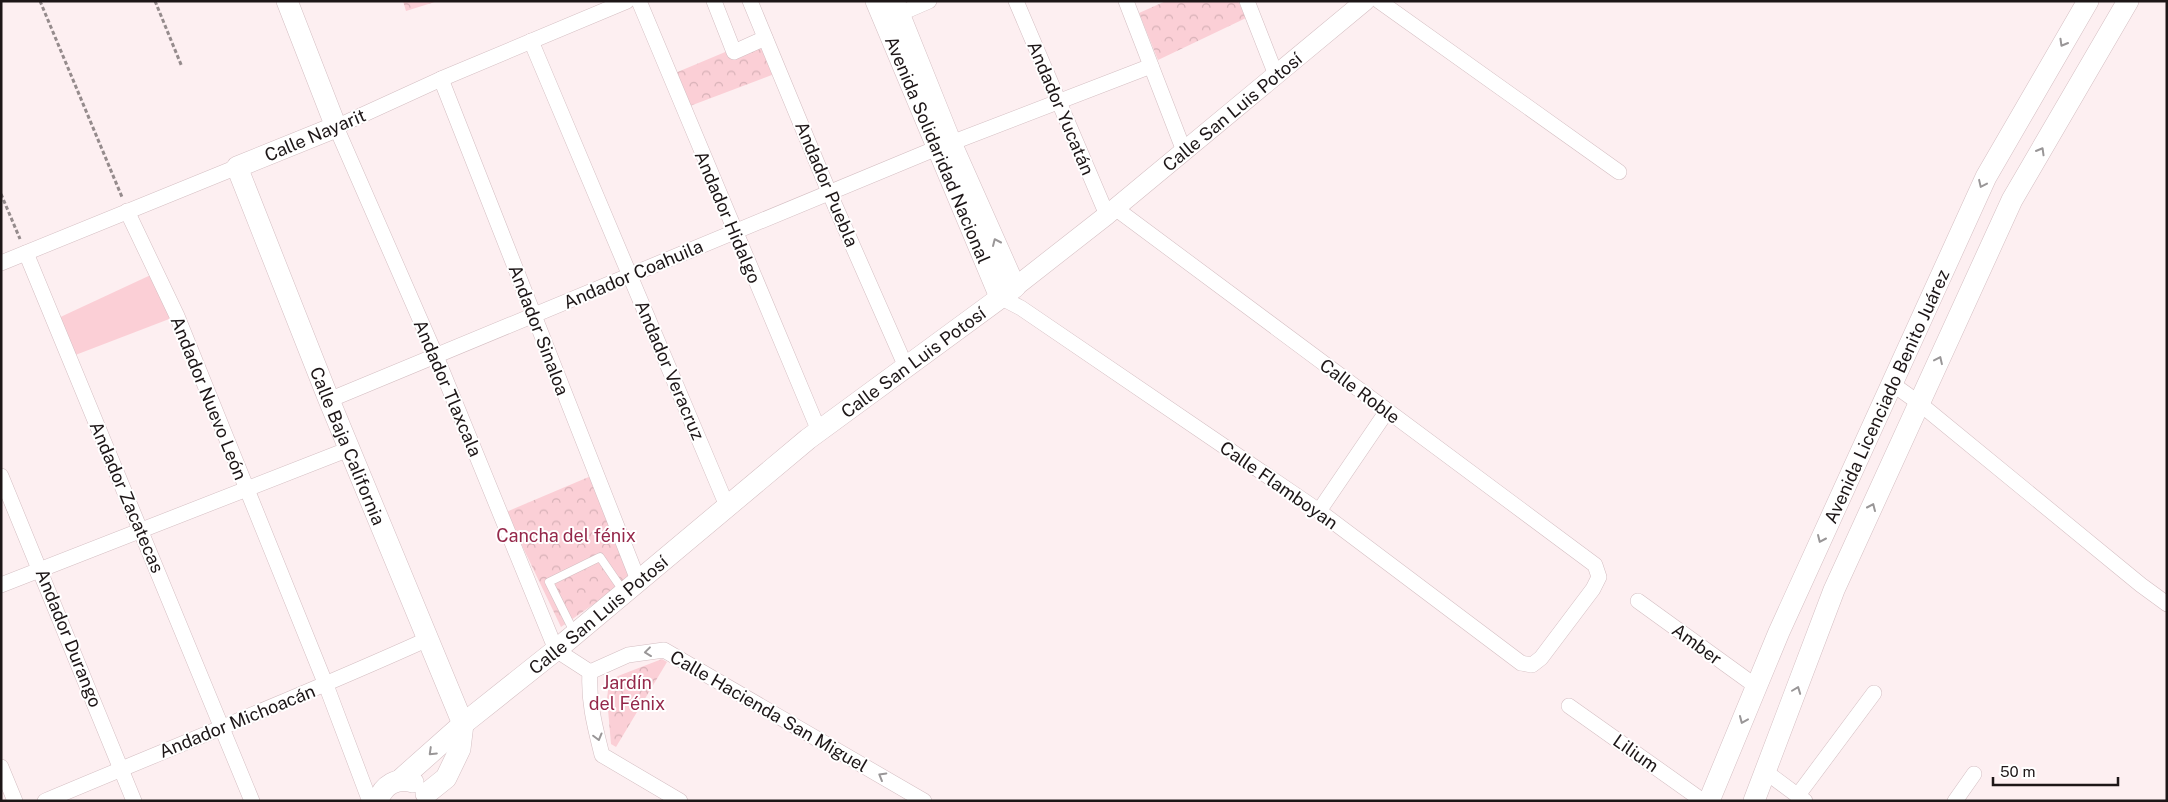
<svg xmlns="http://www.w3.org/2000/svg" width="2168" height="802" viewBox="0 0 2168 802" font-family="'Public Sans',sans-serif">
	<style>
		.forest { fill: url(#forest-crowns) }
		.pitch { fill: #fbcfd6 }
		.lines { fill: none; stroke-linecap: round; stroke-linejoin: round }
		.service-casing { stroke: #d4bec2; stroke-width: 9 }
		.minor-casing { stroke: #d4bec2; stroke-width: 16 }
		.tertiary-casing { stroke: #d4bec2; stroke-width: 20 }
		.secondary-casing { stroke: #d4bec2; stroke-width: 22 }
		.path { stroke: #958b8c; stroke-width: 3; stroke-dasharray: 4 2.5; stroke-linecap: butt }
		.service { stroke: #fff; stroke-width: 8 }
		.minor { stroke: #fff; stroke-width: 15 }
		.tertiary { stroke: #fff; stroke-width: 19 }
		.secondary { stroke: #fff; stroke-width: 21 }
		.oneway { stroke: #999697 }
		.labels { text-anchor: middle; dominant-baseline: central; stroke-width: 4; stroke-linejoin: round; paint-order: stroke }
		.street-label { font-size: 18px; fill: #1d1617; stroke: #fff }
		.park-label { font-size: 18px; fill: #95284a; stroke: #fff }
	</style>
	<defs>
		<pattern id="forest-crowns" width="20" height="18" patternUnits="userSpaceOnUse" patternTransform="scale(1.25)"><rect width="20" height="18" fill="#fbcfd6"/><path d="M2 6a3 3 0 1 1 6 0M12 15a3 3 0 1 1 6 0" fill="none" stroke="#d7b1b7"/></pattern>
	</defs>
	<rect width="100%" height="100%" fill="#fdeff1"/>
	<!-- forest -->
	<g class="forest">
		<polygon points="403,1 438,1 406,11"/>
		<polygon points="1166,1 1238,1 1246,18 1158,60 1139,13"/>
		<polygon points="761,37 777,73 682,109 668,76"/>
		<polygon points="591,476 631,578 561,627 506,512"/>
		<polygon points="662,659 667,662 616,747 611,744 607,698 609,683 618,676"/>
	</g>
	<!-- pitch -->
	<polygon class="pitch" points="155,273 177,316 65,359 54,320"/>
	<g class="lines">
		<!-- service casing -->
		<g class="service-casing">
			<polyline id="service" points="574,632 549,582 600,557 624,592"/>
		</g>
		<!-- minor casing -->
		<g class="minor-casing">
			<g id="minor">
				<polyline points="639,1 819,431"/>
				<polyline points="714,1 734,52 765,38"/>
				<polyline points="750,1 829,192 906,367"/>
				<polyline points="1016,1 1107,215"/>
				<polyline points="1126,1 1184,151"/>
				<polyline points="1247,1 1276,75"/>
				<polyline points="1379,1 1619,172"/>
				<polyline points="899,14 929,1"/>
				<polyline points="531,41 727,506"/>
				<polyline points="441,79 638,580"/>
				<polyline points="951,143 1151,66"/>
				<polyline points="127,211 177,316 326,685 369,799"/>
				<polyline points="26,253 252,801"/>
				<polyline points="1,263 237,167"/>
				<polyline points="1000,297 1021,308 1319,511 1521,663 1532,665 1541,658 1593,589 1599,577 1595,565 1115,208"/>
				<polyline points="1891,383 1919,403 2141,585 2167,604"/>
				<polyline points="329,400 937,148"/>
				<polyline points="1,476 134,801"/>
				<polyline points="1319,511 1387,411"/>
				<polyline points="1,585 349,449"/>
				<polyline points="1638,601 1757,687"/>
				<polyline points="590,672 556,650 436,356 336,127 441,79 627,1"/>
				<polyline points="590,672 628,655 664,650 924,801"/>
				<path d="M590,672c-2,29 5,55 12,83l78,46"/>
				<polyline points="1569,706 1703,801"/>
				<polyline points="1,767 15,801"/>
				<polyline points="1766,772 1805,801"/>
				<polyline points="1798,795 1874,693"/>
				<path d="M45,801c128,-54 257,-105 383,-162"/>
				<polyline points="1955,801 1974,774"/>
			</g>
		</g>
		<!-- tertiary casing -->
		<g class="tertiary-casing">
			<g id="tertiary">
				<path id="s1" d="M1015,287l92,-72 258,-214"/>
			</g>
		</g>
		<!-- secondary casing -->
		<g class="secondary-casing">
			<g id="secondary">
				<path id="s2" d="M287,1l49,126 -99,40 92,233 134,324 -3,25 -14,29 -20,16"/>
				<path id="s3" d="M876,1l124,296"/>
				<path id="s4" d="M400,780l63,-56 93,-74 252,-211 207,-152 -64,-144 -57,-142"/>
				<path d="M378,801c5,-16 19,-24 35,-19"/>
				<path id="s5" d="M1709,801l70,-169 207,-455 102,-176"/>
				<polyline points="1754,801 1834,590 2012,200 2128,1"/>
			</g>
		</g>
		<!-- path -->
		<g class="path">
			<polyline points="40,1 122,197"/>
			<polyline points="155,1 182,67"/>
			<polyline points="1,194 20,239"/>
		</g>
		<!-- service -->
		<use href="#service" class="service"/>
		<!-- minor -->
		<use href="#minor" class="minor"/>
		<!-- tertiary -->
		<use href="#tertiary" class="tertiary"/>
		<!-- secondary -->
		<use href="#secondary" class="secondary"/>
	</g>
	<!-- one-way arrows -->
	<defs><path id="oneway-chevron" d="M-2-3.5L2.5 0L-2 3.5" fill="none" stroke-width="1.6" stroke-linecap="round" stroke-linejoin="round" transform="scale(1.25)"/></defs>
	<g class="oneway">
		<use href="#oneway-chevron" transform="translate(2063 43) rotate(120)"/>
		<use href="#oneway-chevron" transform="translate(2041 151) rotate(-60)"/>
		<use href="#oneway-chevron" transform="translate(1982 184) rotate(115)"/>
		<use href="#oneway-chevron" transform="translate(996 242) rotate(-114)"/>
		<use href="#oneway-chevron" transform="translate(1939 360) rotate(-65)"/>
		<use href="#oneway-chevron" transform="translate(1872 507) rotate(-66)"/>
		<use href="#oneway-chevron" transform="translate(1821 539) rotate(114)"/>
		<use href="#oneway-chevron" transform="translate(648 652) rotate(173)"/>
		<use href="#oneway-chevron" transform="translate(1797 690) rotate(-69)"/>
		<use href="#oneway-chevron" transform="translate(1743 720) rotate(113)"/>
		<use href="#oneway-chevron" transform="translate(598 737) rotate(75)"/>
		<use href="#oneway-chevron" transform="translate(432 752) rotate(136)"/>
		<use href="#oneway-chevron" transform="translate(882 776) rotate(-150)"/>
	</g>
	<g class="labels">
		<!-- street labels -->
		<g class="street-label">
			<text transform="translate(1061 108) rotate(67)">Andador Yucatán</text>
			<text stroke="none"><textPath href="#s1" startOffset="279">Calle San Luis Potosí</textPath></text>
			<text transform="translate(315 135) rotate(-23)">Calle Nayarit</text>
			<text stroke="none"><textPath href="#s3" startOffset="161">Avenida Solidaridad Nacional</textPath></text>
			<text transform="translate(827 184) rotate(67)">Andador Puebla</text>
			<text transform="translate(728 217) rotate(67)">Andador Hidalgo</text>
			<text transform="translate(633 274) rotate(-23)">Andador Coahuila</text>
			<text transform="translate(539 330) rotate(69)">Andador Sinaloa</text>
			<text stroke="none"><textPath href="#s4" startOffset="662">Calle San Luis Potosí</textPath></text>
			<text transform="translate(670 370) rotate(67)">Andador Veracruz</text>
			<text transform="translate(448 388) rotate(67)">Andador Tlaxcala</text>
			<text transform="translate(1360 391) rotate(37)">Calle Roble</text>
			<text stroke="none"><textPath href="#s5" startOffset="442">Avenida Licenciado Benito Juárez</textPath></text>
			<text transform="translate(209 398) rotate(68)">Andador Nuevo León</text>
			<text stroke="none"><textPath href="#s2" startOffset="542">Calle Baja California</textPath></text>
			<text transform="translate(1279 485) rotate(35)">Calle Flamboyan</text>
			<text transform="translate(127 497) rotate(67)">Andador Zacatecas</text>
			<text stroke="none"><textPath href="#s4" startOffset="258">Calle San Luis Potosí</textPath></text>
			<text transform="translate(69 638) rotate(68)">Andador Durango</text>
			<text transform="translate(1697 644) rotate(36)">Amber</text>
			<text transform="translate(769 711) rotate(30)">Calle Hacienda San Miguel</text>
			<text transform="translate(237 721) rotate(-22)">Andador Michoacán</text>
			<text transform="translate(1636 753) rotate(35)">Lilium</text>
		</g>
		<!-- park labels -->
		<g class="park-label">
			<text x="566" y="535">Cancha del fénix</text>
			<text x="627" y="682">Jardín<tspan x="627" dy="21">del Fénix</tspan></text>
		</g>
	</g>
	<!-- border -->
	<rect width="2168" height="802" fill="none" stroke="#1d1617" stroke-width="5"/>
	<!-- scale -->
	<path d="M1993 777v8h125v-8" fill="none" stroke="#1d1617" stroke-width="2.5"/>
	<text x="2000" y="777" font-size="15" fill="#1d1617" stroke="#ffffff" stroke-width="4" paint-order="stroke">50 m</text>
</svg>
